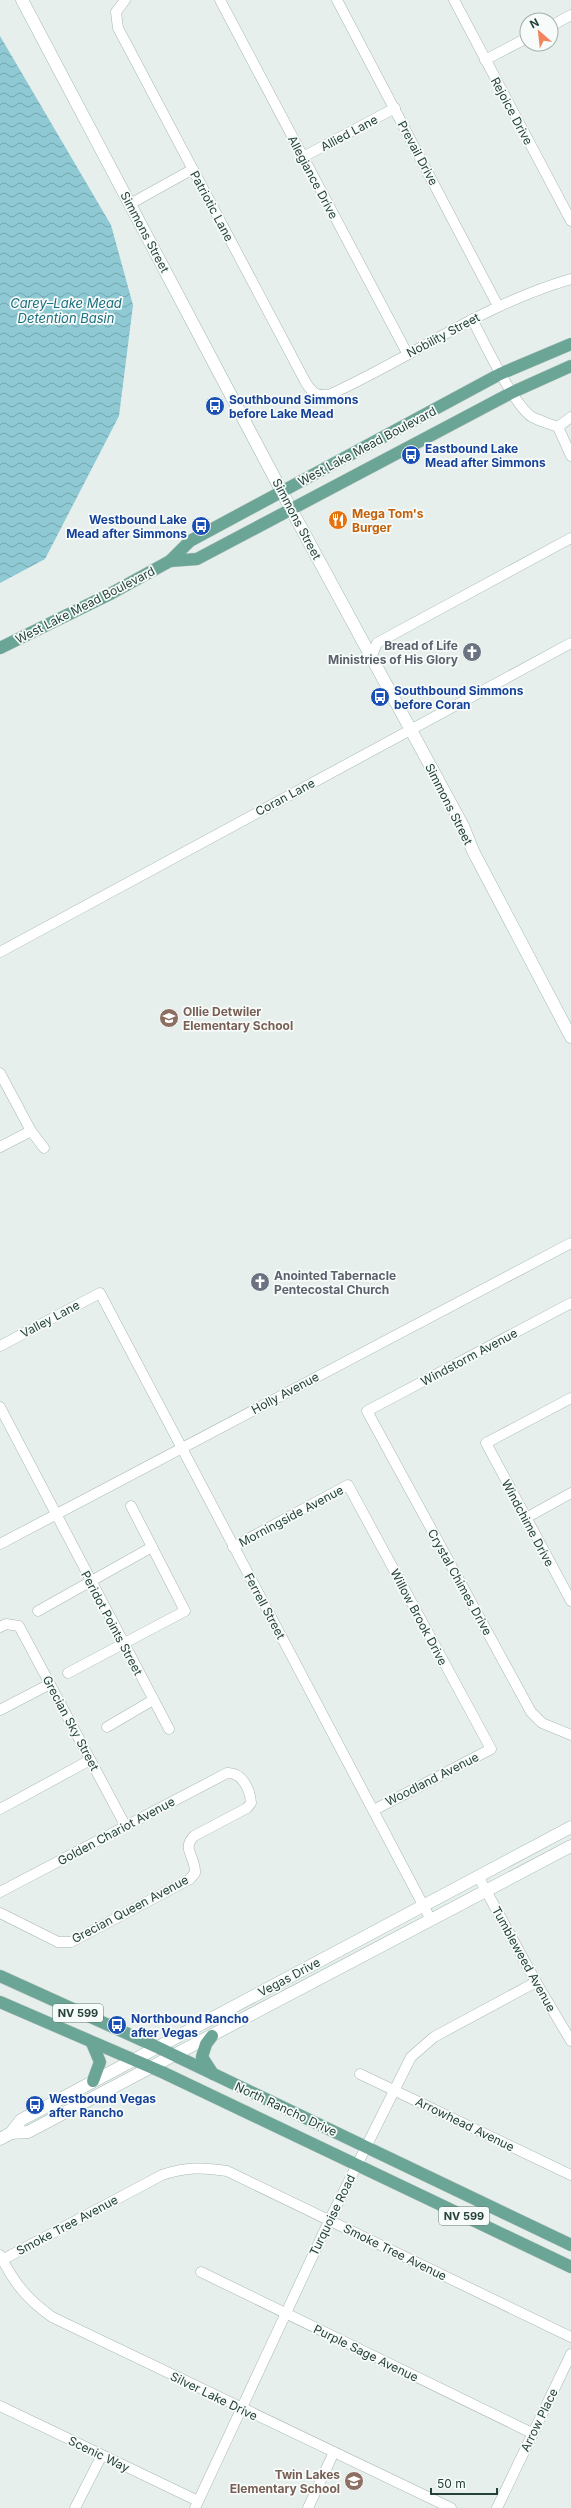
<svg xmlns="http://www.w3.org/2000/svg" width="571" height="2508" viewBox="0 0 571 2508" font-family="Inter,sans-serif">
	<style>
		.water { fill: url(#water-waves) }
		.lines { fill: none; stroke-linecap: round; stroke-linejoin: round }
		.minor-casing { stroke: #a8b8b2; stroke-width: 11 }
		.secondary-casing { stroke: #a4bbb3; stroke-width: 13 }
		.primary-casing { stroke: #c2cac8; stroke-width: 13 }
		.minor { stroke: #fff; stroke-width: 10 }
		.secondary { stroke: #fff; stroke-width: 12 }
		.primary { stroke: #6aa596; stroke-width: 12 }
		.labels { text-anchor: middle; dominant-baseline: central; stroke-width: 3.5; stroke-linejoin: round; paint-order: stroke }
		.shield { fill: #f7fbf9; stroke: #637a73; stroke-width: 1 }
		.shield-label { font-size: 11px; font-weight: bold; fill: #24423a }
		.street-label { font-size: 12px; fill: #24423a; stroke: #f7fbf9 }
		.transit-label { font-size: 12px; font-weight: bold; fill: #164399; stroke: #f7fbf9; text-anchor: start }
		.food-label { font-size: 12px; font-weight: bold; fill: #c56008; stroke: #f7fbf9; text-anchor: start }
		.worship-label { font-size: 12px; font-weight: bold; fill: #5b616d; stroke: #f7fbf9; text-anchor: end }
		.education-label { font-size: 12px; font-weight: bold; fill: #785e54; stroke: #f7fbf9; text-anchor: start }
		.water-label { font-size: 13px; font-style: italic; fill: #1c6f80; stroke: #f7fbf9 }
	</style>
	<defs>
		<pattern id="water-waves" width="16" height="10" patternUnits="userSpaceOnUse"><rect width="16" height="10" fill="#8ec9d4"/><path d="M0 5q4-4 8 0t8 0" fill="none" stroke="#74a5ad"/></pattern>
	</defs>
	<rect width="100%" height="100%" fill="#e6efeb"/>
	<!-- water -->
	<polygon class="water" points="0,36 111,225 133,305 119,416 45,559 0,583"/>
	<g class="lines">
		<!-- minor casing -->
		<g class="minor-casing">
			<g id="minor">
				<path d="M125,0l-9,12 2,16 188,355c7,11 12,14 25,11 81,-37 153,-90 240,-115"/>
				<polyline points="220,0 407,353"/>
				<polyline points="337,0 498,306"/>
				<polyline points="454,0 571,221"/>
				<polyline points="551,26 571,15"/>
				<polyline points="485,60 527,38"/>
				<polyline points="303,157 395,108"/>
				<polyline points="130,204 193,169"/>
				<path d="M472,319c11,21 42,87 60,98 8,4 18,7 26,10l13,29"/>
				<polyline points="558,427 571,417"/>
				<polyline points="371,658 377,643 571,538"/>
				<polyline points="0,952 571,643"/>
				<polyline points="0,1073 31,1131 44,1148"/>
				<polyline points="0,1147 31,1131"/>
				<polyline points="571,1303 367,1411 531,1712 542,1723 571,1735"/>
				<polyline points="0,1346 100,1293 431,1920"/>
				<polyline points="571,1398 486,1443 571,1601"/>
				<polyline points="0,1407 169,1729"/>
				<polyline points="526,1518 571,1493"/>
				<polyline points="0,1544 571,1243"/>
				<polyline points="233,1547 348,1485 491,1749 374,1810"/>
				<polyline points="38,1611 152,1547"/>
				<polyline points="0,1627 6,1624 19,1626 125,1825"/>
				<polyline points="68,1673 185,1611 131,1506"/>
				<polyline points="0,1710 50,1684"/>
				<polyline points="107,1727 153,1700"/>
				<polyline points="0,1809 90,1760"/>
				<polyline points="478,1876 536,1982 571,2041"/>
				<path d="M0,1892l227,-119c15,-1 23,16 24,30l-4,5 -53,28c-13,13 2,21 1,37l-5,6 -119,63h-13l-58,-29"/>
				<polyline points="360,2074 571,2175"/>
				<path d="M0,2255c14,28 27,44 52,62l399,191"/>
				<path d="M0,2261l162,-86c23,-8 41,-8 65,-4l344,166"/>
				<polyline points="201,2272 532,2433"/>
				<polyline points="0,2406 198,2501"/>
				<polyline points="75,2508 102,2455"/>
				<polyline points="195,2508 329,2221 411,2057 434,2037 536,1982"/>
				<polyline points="308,2508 334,2452"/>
				<polyline points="497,2508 571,2354"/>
			</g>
		</g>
		<!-- secondary casing -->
		<g class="secondary-casing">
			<g id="secondary">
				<polyline points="22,0 291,509 463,826 473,851 571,1037"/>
				<polyline points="11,2133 21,2120 571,1827"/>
				<polyline points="0,2139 11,2133 28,2132 571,1846"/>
			</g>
		</g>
		<!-- primary casing -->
		<g class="primary-casing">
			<g id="primary">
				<polyline points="170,561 197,559 513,392 571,366"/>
				<polyline points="0,648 110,594 170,561 190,541 500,374 571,344"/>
				<polyline points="0,1976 157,2047 571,2245"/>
				<polyline points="0,2002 162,2072 571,2267"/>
				<polyline points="212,2036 206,2044 202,2057 213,2074"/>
				<polyline points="92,2043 100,2062 93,2081"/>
			</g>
		</g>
		<!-- minor -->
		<use href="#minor" class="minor"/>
		<!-- secondary -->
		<use href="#secondary" class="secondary"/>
		<!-- primary -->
		<use href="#primary" class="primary"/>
	</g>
	<!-- icons -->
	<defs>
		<g id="bus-disc" transform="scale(1)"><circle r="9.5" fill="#1a4fb4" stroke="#f7fbf9"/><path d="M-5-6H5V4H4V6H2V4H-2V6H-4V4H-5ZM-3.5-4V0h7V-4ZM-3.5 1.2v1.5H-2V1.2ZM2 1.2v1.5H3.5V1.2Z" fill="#fff"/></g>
		<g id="restaurant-disc" transform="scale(1)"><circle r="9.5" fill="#e8710a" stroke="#f7fbf9"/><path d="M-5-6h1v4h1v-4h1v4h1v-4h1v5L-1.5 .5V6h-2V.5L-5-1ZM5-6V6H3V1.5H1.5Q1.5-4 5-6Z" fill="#fff"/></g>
		<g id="church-disc" transform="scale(1)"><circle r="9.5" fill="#6b7280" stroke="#f7fbf9"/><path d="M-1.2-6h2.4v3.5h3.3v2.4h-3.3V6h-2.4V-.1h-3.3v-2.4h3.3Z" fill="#fff"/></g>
		<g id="school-disc" transform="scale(1)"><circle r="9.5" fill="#8d6e63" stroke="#f7fbf9"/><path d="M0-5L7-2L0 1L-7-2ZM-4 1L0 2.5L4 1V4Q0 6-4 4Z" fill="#fff"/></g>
	</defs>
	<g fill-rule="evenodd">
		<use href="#bus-disc" x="215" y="406"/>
		<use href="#bus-disc" x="411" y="455"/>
		<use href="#restaurant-disc" x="338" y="520"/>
		<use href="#bus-disc" x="201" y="526"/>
		<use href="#church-disc" x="472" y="652"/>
		<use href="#bus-disc" x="380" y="697"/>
		<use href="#school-disc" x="169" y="1018"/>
		<use href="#church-disc" x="260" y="1282"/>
		<use href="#bus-disc" x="117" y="2025"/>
		<use href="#bus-disc" x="35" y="2105"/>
		<use href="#school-disc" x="354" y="2481"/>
	</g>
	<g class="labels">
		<!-- shield labels -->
		<g class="shield">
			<rect x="53" y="2004" width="50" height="18" rx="3"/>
			<rect x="439" y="2207" width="50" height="18" rx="3"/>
		</g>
		<g class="shield-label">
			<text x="78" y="2013">NV 599</text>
			<text x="464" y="2216">NV 599</text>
		</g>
		<!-- street labels -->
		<g class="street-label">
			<text transform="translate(512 111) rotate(62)">Rejoice Drive</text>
			<text transform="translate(349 133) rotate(-28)">Allied Lane</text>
			<text transform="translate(418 153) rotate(62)">Prevail Drive</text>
			<text transform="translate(313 177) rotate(62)">Allegiance Drive</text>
			<text transform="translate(212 206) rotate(62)">Patriotic Lane</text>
			<text transform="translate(145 232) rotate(62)">Simmons Street</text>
			<text transform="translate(443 335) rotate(-28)">Nobility Street</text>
			<text transform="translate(367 446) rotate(-28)">West Lake Mead Boulevard</text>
			<text transform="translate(297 519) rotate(62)">Simmons Street</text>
			<text transform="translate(85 605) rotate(-27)">West Lake Mead Boulevard</text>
			<text transform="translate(285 797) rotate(-28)">Coran Lane</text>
			<text transform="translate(449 804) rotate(63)">Simmons Street</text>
			<text transform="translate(50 1319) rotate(-28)">Valley Lane</text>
			<text transform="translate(469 1357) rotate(-28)">Windstorm Avenue</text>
			<text transform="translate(285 1393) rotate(-28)">Holly Avenue</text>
			<text transform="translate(291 1516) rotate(-28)">Morningside Avenue</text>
			<text transform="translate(528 1523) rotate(62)">Windchime Drive</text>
			<text transform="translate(460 1582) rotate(61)">Crystal Chimes Drive</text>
			<text transform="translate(265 1606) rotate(62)">Ferrell Street</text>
			<text transform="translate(419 1617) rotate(62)">Willow Brook Drive</text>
			<text transform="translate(112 1623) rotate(62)">Peridot Points Street</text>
			<text transform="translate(71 1723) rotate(62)">Grecian Sky Street</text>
			<text transform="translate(432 1779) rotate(-27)">Woodland Avenue</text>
			<text transform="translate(116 1831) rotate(-28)">Golden Chariot Avenue</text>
			<text transform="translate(130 1909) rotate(-28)">Grecian Queen Avenue</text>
			<text transform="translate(524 1959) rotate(61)">Tumbleweed Avenue</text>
			<text transform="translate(289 1977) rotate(-28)">Vegas Drive</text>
			<text transform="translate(286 2109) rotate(25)">North Rancho Drive</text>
			<text transform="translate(465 2124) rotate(26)">Arrowhead Avenue</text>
			<text transform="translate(332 2215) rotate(-64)">Turquoise Road</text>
			<text transform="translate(67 2225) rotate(-28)">Smoke Tree Avenue</text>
			<text transform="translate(395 2252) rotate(26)">Smoke Tree Avenue</text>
			<text transform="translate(366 2353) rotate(26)">Purple Sage Avenue</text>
			<text transform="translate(214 2396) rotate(26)">Silver Lake Drive</text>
			<text transform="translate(539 2420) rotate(-64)">Arrow Place</text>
			<text transform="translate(99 2454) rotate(26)">Scenic Way</text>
		</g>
		<!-- transit labels -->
		<g class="transit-label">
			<text x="229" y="399">Southbound Simmons<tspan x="229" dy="14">before Lake Mead</tspan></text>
			<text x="425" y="448">Eastbound Lake<tspan x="425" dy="14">Mead after Simmons</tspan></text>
			<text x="187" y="519" text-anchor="end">Westbound Lake<tspan x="187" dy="14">Mead after Simmons</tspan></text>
			<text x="394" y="690">Southbound Simmons<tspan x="394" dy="14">before Coran</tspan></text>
			<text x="131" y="2018">Northbound Rancho<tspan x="131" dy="14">after Vegas</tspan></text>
			<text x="49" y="2098">Westbound Vegas<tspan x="49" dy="14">after Rancho</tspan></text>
		</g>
		<!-- food labels -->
		<g class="food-label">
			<text x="352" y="513">Mega Tom's<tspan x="352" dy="14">Burger</tspan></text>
		</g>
		<!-- worship labels -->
		<g class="worship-label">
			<text x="458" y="645">Bread of Life<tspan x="458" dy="14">Ministries of His Glory</tspan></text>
			<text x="274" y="1275" text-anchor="start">Anointed Tabernacle<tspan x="274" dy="14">Pentecostal Church</tspan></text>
		</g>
		<!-- education labels -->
		<g class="education-label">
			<text x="183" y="1011">Ollie Detwiler<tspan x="183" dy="14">Elementary School</tspan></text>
			<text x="340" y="2474" text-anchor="end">Twin Lakes<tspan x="340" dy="14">Elementary School</tspan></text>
		</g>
		<!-- water labels -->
		<g class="water-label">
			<text x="66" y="303">Carey–Lake Mead<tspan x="66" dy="15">Detention Basin</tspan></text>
		</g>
	</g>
	<!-- north arrow -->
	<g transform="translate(539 32) rotate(332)"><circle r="19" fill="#f7fbf9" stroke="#a3b1ad"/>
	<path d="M0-3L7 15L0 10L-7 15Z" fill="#f4845f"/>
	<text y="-6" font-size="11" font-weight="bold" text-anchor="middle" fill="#24423a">N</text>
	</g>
	<!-- scale -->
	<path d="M431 2488v6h66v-6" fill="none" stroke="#24423a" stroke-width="2"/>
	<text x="437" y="2488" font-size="12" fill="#24423a" stroke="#f7fbf9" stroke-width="3" paint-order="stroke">50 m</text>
</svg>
